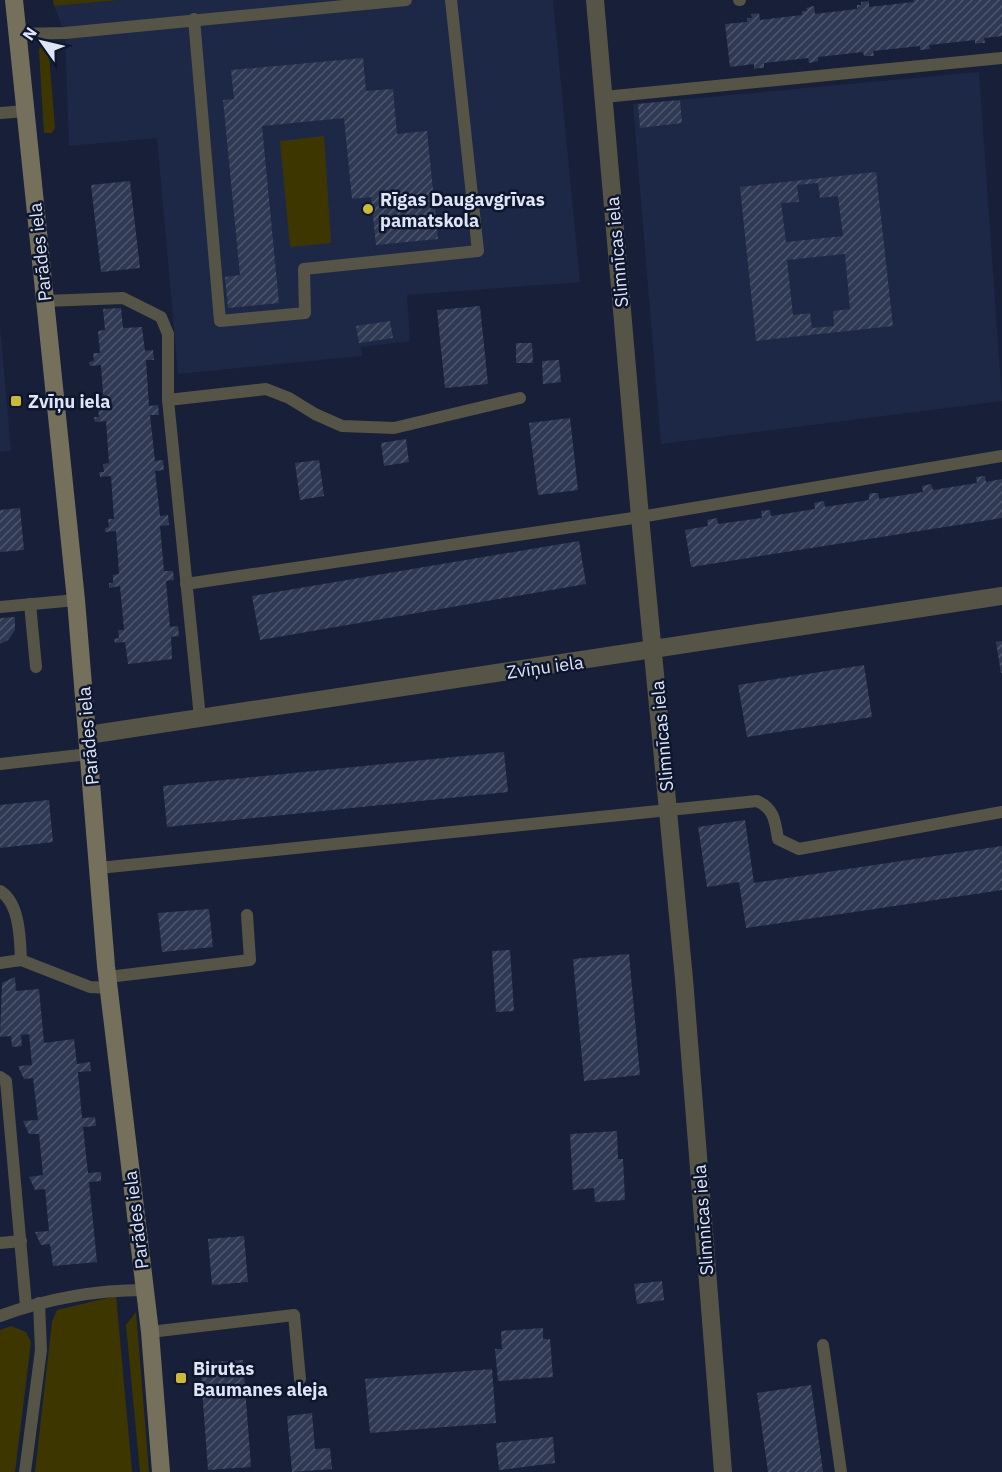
<svg xmlns="http://www.w3.org/2000/svg" width="1002" height="1472" viewBox="0 0 1002 1472" font-family="'IBM Plex Sans',sans-serif">
	<style>
		.built { fill: #1d2847 }
		.grass { fill: #3e3600 }
		.building { fill: url(#building-hatch); fill-rule: evenodd }
		.lines { fill: none; stroke-linecap: round; stroke-linejoin: round }
		.lane { stroke: #565446; stroke-width: 12 }
		.street { stroke: #565446; stroke-width: 18 }
		.secondary { stroke: #74705b; stroke-width: 18 }
		.poi-dot { fill: #cdb938; stroke: #0e162e; stroke-width: 2 }
		.labels { text-anchor: middle; dominant-baseline: central; stroke-width: 5; stroke-linejoin: round; paint-order: stroke }
		.poi-label { font-size: 18px; font-weight: bold; fill: #dee5f6; stroke: #0e162e; text-anchor: start }
		.street-label { font-size: 18px; fill: #dee5f6; stroke: #0e162e }
	</style>
	<defs>
		<pattern id="building-hatch" width="6" height="6" patternUnits="userSpaceOnUse" patternTransform="scale(1.5)"><rect width="6" height="6" fill="#2f3953"/><path d="M-1 1l2-2M0 6l6-6M5 7l2-2" fill="none" stroke="#4d566c"/></pattern>
	</defs>
	<rect width="100%" height="100%" fill="#172038"/>
	<!-- built -->
	<g class="built">
		<polygon points="120,0 553,0 580,282 407,295 410,341 361,347 362,356 178,374 157,138 69,146 65,33 54,6"/>
		<polygon points="979,72 1002,401 661,444 633,104"/>
		<polygon points="0,326 11,451 0,452"/>
	</g>
	<!-- grass -->
	<g class="grass">
		<polygon points="53,0 120,0 54,6"/>
		<polygon points="48,43 55,128 52,133 44,133 39,50 42,44"/>
		<polygon points="324,136 331,243 290,247 280,141"/>
		<polygon points="116,1296 132,1472 35,1472 52,1322 57,1310"/>
		<polygon points="136,1312 149,1472 140,1472 126,1325"/>
		<polygon points="11,1326 26,1332 31,1342 15,1472 0,1472 0,1330"/>
	</g>
	<!-- building -->
	<g class="building">
		<polygon points="913,0 1002,0 1002,36 984,38 985,43 979,43 975,44 975,40 929,45 930,49 920,50 920,46 873,51 874,56 864,56 863,52 818,57 818,61 814,62 809,63 808,58 764,63 764,68 759,68 754,69 754,64 730,67 725,24 747,22 747,18 752,18 751,14 759,13 760,20 802,15 802,11 807,11 806,8 814,6 815,14 857,9 857,5 861,5 861,2 869,1 869,7 914,2"/>
		<polygon points="363,58 366,91 393,89 397,134 427,131 438,239 376,245 371,197 352,199 344,118 262,126 279,303 228,308 225,277 240,275 223,100 234,99 231,70"/>
		<polygon points="680,100 682,123 640,128 638,104"/>
		<path d="M876,172l17,154 -137,15 -16,-154zM818,183l2,15 18,-2 5,40 -57,6 -5,-39 18,-1 -2,-17zM845,254l5,55 -17,2 1,15 -22,2 -2,-15 -17,2 -6,-55z"/>
		<polygon points="130,181 140,268 101,272 91,185"/>
		<polygon points="480,306 488,384 445,388 437,310"/>
		<polygon points="121,308 123,328 142,327 145,351 153,350 154,360 146,360 149,406 158,405 159,415 150,415 155,461 163,460 164,470 155,471 160,516 168,515 169,525 160,526 164,571 173,571 174,580 166,581 170,627 178,626 179,636 171,637 172,659 128,664 125,642 115,643 114,639 119,638 118,630 124,630 120,586 109,588 109,583 113,583 113,575 119,574 116,531 105,532 105,528 109,527 108,519 114,519 111,476 100,477 99,472 104,472 103,464 109,463 106,421 95,422 94,417 99,417 98,409 104,408 101,365 90,366 89,362 94,361 93,353 100,353 98,331 105,330 103,309"/>
		<polygon points="390,321 393,338 359,343 356,326"/>
		<polygon points="516,343 532,343 533,363 516,363"/>
		<polygon points="559,360 561,382 543,384 542,361"/>
		<polygon points="570,418 578,490 538,495 529,423"/>
		<polygon points="406,439 409,462 384,466 381,443"/>
		<polygon points="319,460 324,496 300,500 295,463"/>
		<polygon points="985,476 986,482 1002,479 1002,518 691,567 685,530 708,526 707,520 717,518 718,524 762,518 761,511 770,510 771,516 815,509 814,503 824,501 825,507 869,500 869,494 873,493 878,493 879,499 923,492 922,486 931,484 933,490 977,483 976,477"/>
		<polygon points="20,508 24,550 0,552 0,510"/>
		<polygon points="579,541 586,584 260,640 252,596"/>
		<polygon points="15,617 15,630 8,640 0,644 0,618"/>
		<polygon points="1002,641 1002,673 1001,673 996,642"/>
		<polygon points="864,665 872,717 747,737 738,685"/>
		<polygon points="504,752 508,792 167,827 163,786"/>
		<polygon points="49,800 53,842 0,848 0,805"/>
		<polygon points="745,820 754,883 1002,846 1002,890 746,928 739,882 707,887 698,827"/>
		<polygon points="209,909 213,947 162,952 158,913"/>
		<polygon points="510,950 514,1011 496,1012 492,951"/>
		<polygon points="629,954 640,1075 584,1081 573,959"/>
		<polygon points="15,977 16,991 39,989 44,1043 74,1039 77,1064 90,1062 91,1071 78,1072 82,1118 95,1117 96,1126 83,1127 88,1173 101,1172 101,1181 89,1182 97,1262 53,1266 50,1244 41,1245 35,1232 49,1231 45,1189 35,1190 29,1177 43,1175 39,1134 29,1134 23,1121 38,1120 33,1078 24,1079 18,1066 32,1065 29,1034 21,1035 22,1046 12,1047 11,1036 0,1037 2,983"/>
		<polygon points="617,1131 618,1159 623,1159 625,1200 595,1202 594,1188 573,1190 570,1134"/>
		<polygon points="244,1236 248,1282 212,1285 208,1239"/>
		<polygon points="662,1281 664,1300 637,1304 634,1284"/>
		<polygon points="543,1328 543,1339 550,1339 553,1377 498,1381 495,1349 502,1349 501,1331"/>
		<polygon points="243,1360 251,1467 208,1470 200,1363"/>
		<polygon points="492,1369 496,1423 370,1433 365,1379"/>
		<polygon points="811,1385 823,1472 768,1472 757,1393"/>
		<polygon points="312,1413 315,1449 330,1448 332,1469 292,1472 287,1416"/>
		<polygon points="553,1437 555,1463 499,1470 496,1443"/>
	</g>
	<g class="lines">
		<!-- lane -->
		<g class="lane">
			<polyline points="739,0 740,0"/>
			<polyline points="194,19 220,321 305,313 304,269 478,251 451,0"/>
			<polyline points="18,34 65,33 406,0"/>
			<polyline points="604,97 1002,58"/>
			<polyline points="0,113 26,111"/>
			<polyline points="45,301 123,298 161,317 168,334 168,400 200,718"/>
			<polyline points="168,400 266,389 289,398 315,414 342,426 394,428 520,398"/>
			<polyline points="186,584 640,517 1002,456"/>
			<polyline points="30,604 36,667"/>
			<polyline points="0,607 76,600"/>
			<polyline points="0,764 89,754"/>
			<path d="M99,868l658,-67c17,7 18,20 21,38l21,10 203,-37"/>
			<path d="M0,891c20,12 20,48 21,69"/>
			<polyline points="0,963 21,960 90,987 109,988"/>
			<polyline points="108,977 250,960 247,915"/>
			<polyline points="0,1077 6,1081 26,1306"/>
			<polyline points="0,1243 21,1241"/>
			<path d="M0,1316c46,-17 96,-26 145,-26"/>
			<polyline points="150,1332 294,1315 300,1379"/>
			<polyline points="823,1345 841,1472"/>
			<polyline points="25,1472 41,1350 39,1303"/>
		</g>
		<!-- street -->
		<g class="street">
			<polyline points="595,0 640,517 684,979 723,1472"/>
			<polyline points="88,735 1002,596"/>
		</g>
		<!-- secondary -->
		<polyline class="secondary" points="14,0 76,600 106,966 150,1332 161,1472"/>
	</g>
	<!-- markers -->
	<g class="poi-dot">
		<circle cx="368" cy="209" r="6"/>
		<rect x="10" y="395" width="12" height="12" rx="3"/>
		<rect x="175" y="1372" width="12" height="12" rx="3"/>
	</g>
	<g class="labels">
		<!-- poi labels -->
		<g class="poi-label">
			<text x="380" y="199">Rīgas Daugavgrīvas<tspan x="380" dy="21">pamatskola</tspan></text>
			<text x="28" y="401">Zvīņu iela</text>
			<text x="193" y="1368">Birutas<tspan x="193" dy="21">Baumanes aleja</tspan></text>
		</g>
		<!-- street labels -->
		<g class="street-label">
			<text transform="translate(40 252) rotate(-96)">Parādes iela</text>
			<text transform="translate(617 252) rotate(-95)">Slimnīcas iela</text>
			<text transform="translate(545 667) rotate(-8)">Zvīņu iela</text>
			<text transform="translate(88 736) rotate(-95)">Parādes iela</text>
			<text transform="translate(662 736) rotate(-95)">Slimnīcas iela</text>
			<text transform="translate(136 1220) rotate(-97)">Parādes iela</text>
			<text transform="translate(703 1220) rotate(-94)">Slimnīcas iela</text>
		</g>
	</g>
	<!-- north arrow -->
	<g transform="translate(42 42) rotate(304)" stroke="#0e162e" stroke-width="4.5" paint-order="stroke">
	<path d="M0-4.5L10 22L0 15L-10 22Z" fill="#dee5f6"/>
	<text y="-9" font-size="16" font-weight="bold" text-anchor="middle" fill="#dee5f6">N</text>
	</g>
</svg>
